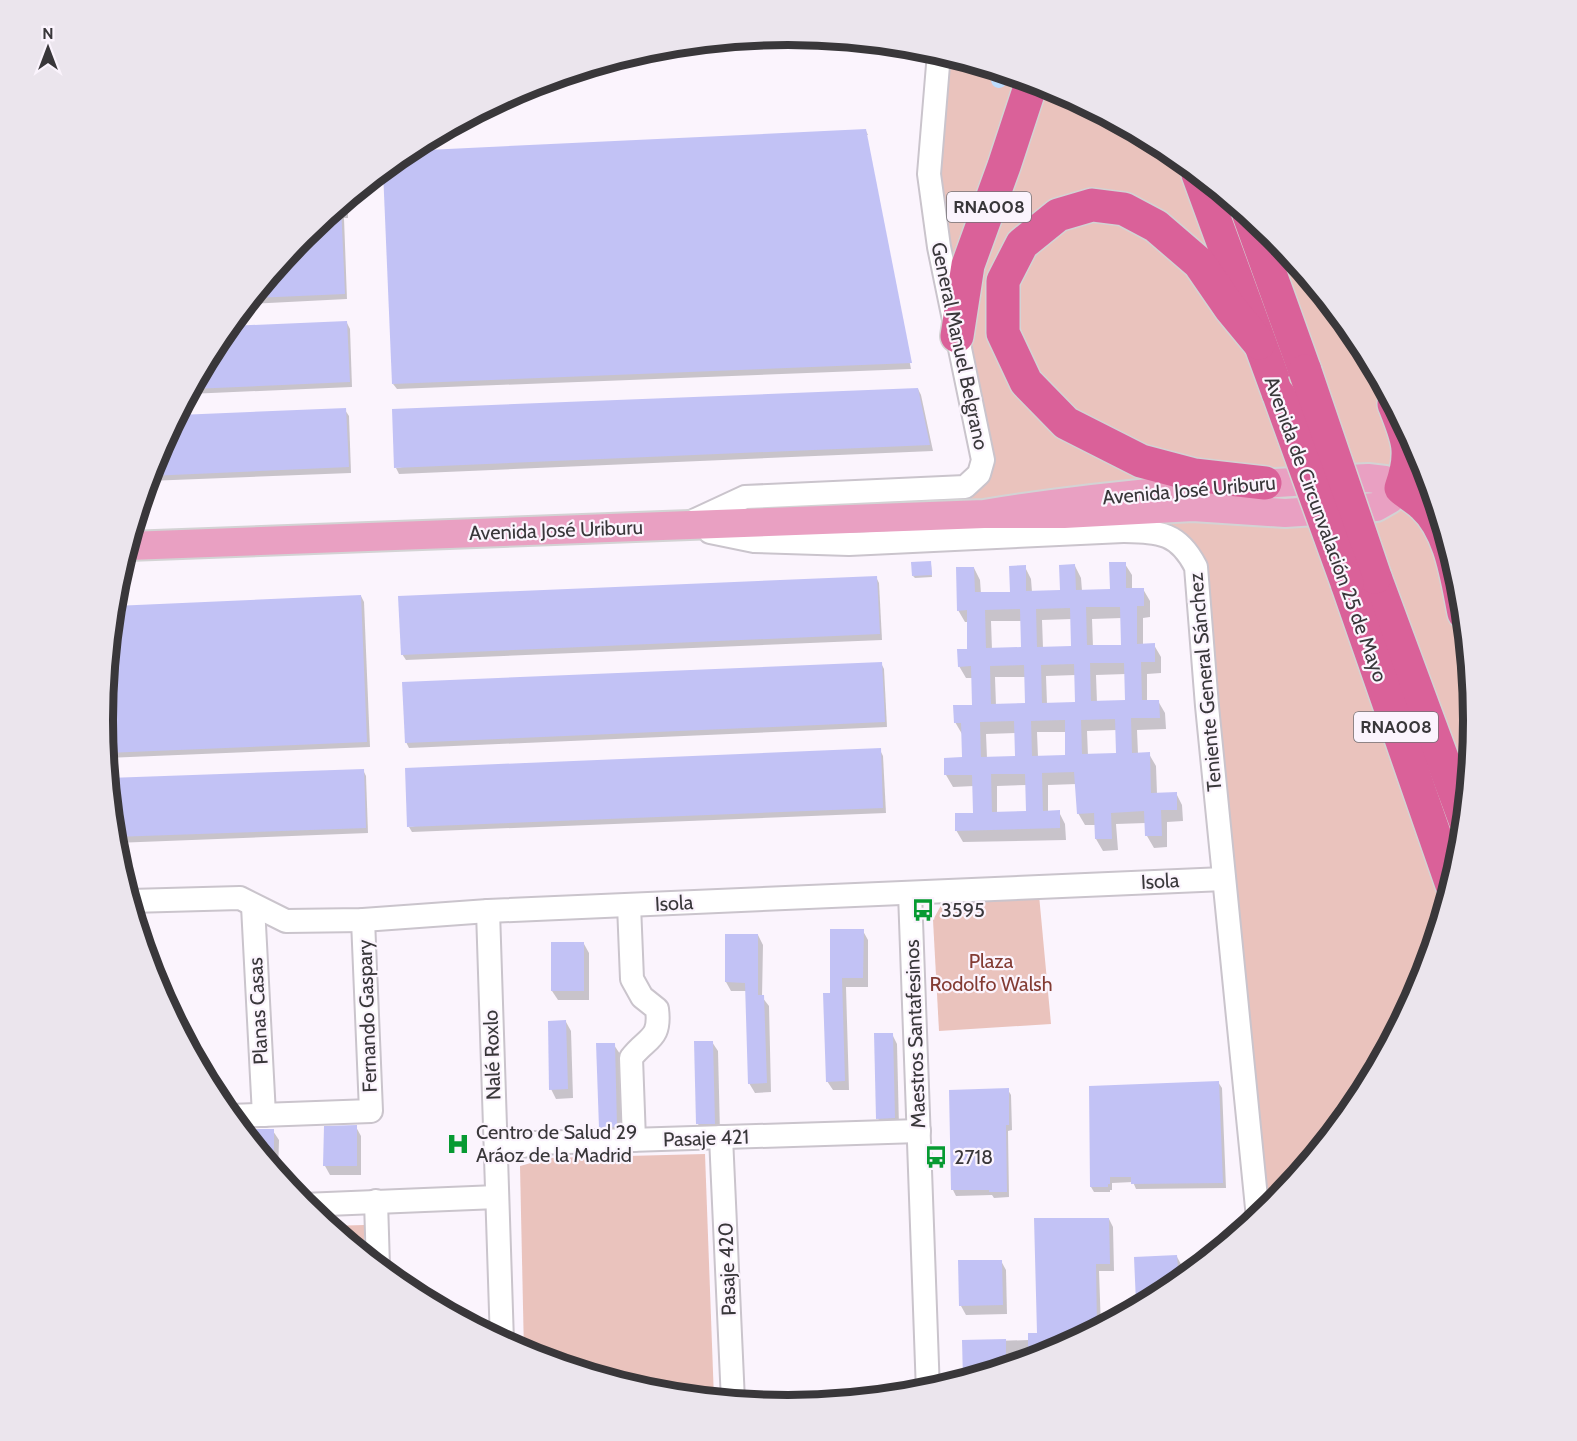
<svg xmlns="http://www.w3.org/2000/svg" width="1577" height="1441" viewBox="0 0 1577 1441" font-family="Cabin,sans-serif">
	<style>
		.green { fill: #eac3bd }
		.shadow { fill: #0003; fill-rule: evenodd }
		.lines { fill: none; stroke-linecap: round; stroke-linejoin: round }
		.canal { stroke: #bddcfd; stroke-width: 16 }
		.building { fill: #c2c2f5; fill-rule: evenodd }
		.minor-casing { stroke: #cac4cc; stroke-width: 26 }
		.major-casing { stroke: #d3d3d4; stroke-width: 32 }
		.highway-casing { stroke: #d3d3d4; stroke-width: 36 }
		.minor { stroke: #fff; stroke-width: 22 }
		.major { stroke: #e9a0c2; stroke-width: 28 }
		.highway { stroke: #da6199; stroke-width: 33 }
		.highway-bridge-casing { stroke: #d3d3d4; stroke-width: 36; stroke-linecap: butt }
		.highway-bridge { stroke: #da6199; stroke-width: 33 }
		.labels { text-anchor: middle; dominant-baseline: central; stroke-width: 4.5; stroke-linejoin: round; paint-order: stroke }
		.shield { fill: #fbf4fd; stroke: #737074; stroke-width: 1.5 }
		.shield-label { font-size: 18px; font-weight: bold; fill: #39373a }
		.street-label { font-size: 20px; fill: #39373a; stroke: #fbf4fd }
		.poi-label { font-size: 20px; fill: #39373a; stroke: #fbf4fd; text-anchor: start }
		.park-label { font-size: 20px; fill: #833b33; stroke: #fbf4fd }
		.rim { fill: none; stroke: #39373a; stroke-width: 8 }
	</style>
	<rect width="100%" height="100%" fill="#fbf4fd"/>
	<!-- green -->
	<g class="green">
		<polygon points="939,53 1051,87 1170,150 1274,236 1359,340 1422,458 1461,587 1474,721 1461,855 1422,983 1359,1102 1273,1206 1258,1218 1196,567 1173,538 682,526 745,497 862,491 979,474 939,247"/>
		<polygon points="1039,895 1051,1024 939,1031 933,920 945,898"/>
		<polygon points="705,1154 714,1399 654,1393 524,1353 520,1166 549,1158"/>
		<polygon points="364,1225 364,1256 329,1226"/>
	</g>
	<!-- shadow -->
	<g class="shadow">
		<polygon points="866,131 868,135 866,135 911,369 397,389 393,384"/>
		<polygon points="348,199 348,218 344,218 347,299 247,304 304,235"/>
		<polygon points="347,323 350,329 352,387 189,394 218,339"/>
		<polygon points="918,389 921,395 933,451 399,474 396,468"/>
		<polygon points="345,410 349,416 351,473 148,481 155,458 177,417"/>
		<path d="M1125,564l7,11v15l11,-1 7,12v16l-7,1v27h11l7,12v16l-14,1v27h11l7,12 1,16 -29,1 1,24h11l7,12 1,28 19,-1 6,12 1,16 -16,1v25l-13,1 -7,-12 -1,-13 -30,1 2,26 -15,1 -7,-12v-14h-11l-7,-12 -1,-29 -29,1v27h11l6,12 1,16 -103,2 -7,-12 19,-16 -1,-28 -21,1 -7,-12 -1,-16h19l-2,-25 -7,-12 18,-16v-28h-7l-7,-12 10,-16 -1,-28h-3l-7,-12 16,-42 6,12 1,14 30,-1 14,-26 6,12 1,13h29l14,-26 6,12 1,13 29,-1zM1122,618v28l-29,1 -1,-28zM1072,619v28l-29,1 -1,-28zM991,621h30l1,28 -30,1zM1126,674l1,28 -30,1 -1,-28zM1076,675l1,28 -30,1 -1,-28zM995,677h31l1,28 -31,1zM1117,730v25l-29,1 -1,-25zM1037,732h30v24l-29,1zM1016,733l1,25h-30l-1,-24zM1027,785l1,28 -31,1v-28z"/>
		<polygon points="931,565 932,577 915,578 913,576"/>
		<polygon points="876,577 879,583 882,640 406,660 402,654"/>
		<polygon points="361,596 364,602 370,747 106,758 103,720 114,607"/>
		<polygon points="881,663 884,669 887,727 409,748 406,742"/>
		<polygon points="880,750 883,756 886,813 412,832 409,827"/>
		<polygon points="363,770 366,776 368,833 115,843 108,780"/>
		<polygon points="863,931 868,940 868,987 846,987 849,1090 833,1090 827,1081 831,995"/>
		<polygon points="758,935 763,945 762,997 769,1006 771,1092 755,1093 749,1083 747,991 731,991 726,982"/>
		<polygon points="584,944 589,953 589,1000 558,1000 552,991"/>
		<polygon points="566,1022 571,1031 573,1098 556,1099 551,1089"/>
		<polygon points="892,1034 897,1044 899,1127 883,1128 878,1118"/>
		<polygon points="696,1042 712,1042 718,1051 720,1133 703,1133 698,1124"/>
		<polygon points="614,1045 620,1054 622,1136 605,1136 600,1127"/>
		<polygon points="1218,1082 1222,1088 1226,1188 1136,1189 1133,1182 1112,1183 1112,1190 1110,1190 1110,1192 1094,1192 1091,1187"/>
		<polygon points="1008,1090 1011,1095 1012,1130 1008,1131 1009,1197 994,1198 992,1195 956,1196 953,1190"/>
		<polygon points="356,1127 361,1136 361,1175 330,1175 325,1166"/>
		<polygon points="242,1131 273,1131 279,1140 278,1175"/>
		<polygon points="1109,1219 1113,1227 1114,1271 1099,1271 1101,1328 1051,1354 965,1380 964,1342 1029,1340 1039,1334"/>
		<polygon points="1177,1257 1182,1266 1182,1280 1169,1291 1140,1307 1138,1302"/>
		<polygon points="1001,1261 1006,1270 1007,1314 966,1315 961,1306"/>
	</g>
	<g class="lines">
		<!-- canal -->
		<polyline class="canal" points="999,80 1000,71"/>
	</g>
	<!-- building -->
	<g class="building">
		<polygon points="866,129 912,363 392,384 383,170 406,151"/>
		<polygon points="341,205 345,294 252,298 304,235"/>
		<polygon points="347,321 350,382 192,389 218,339 229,326"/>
		<polygon points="918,388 930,445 394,468 392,409"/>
		<polygon points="346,408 349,467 149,476 155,458 178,415"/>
		<polygon points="931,561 932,575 912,576 911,562"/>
		<path d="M1109,562h17v26h18v18h-7v38l18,-1v19h-14l1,38h17l1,18h-29l1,35 18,-1 1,41 26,-1v18h-16l1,26h-17l-1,-25 -33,2 1,26h-17l-1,-26 -17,1 -3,-42 -32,1 1,38 17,-1v18l-105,3v-18h18l-1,-38h-28v-17l18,-1 -1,-34h-7l-1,-18h19l-1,-39 -13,1 -1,-18h10v-39l-10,1 -1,-44h18l1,25h35l-1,-26 17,-1v26l34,-1 -1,-25 16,-1 1,26 34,-1zM1086,607h34l1,38h-34zM1070,608l1,38 -34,1 -1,-38zM1020,609l1,38 -35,1 -1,-38zM1090,663h34l1,37 -34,1zM1074,664l1,38 -33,1 -1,-38zM1024,665l1,38 -34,1 -1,-38zM1115,719l1,34 -34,1 -1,-34zM1065,720v35l-33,1 -1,-35zM1014,721l1,35 -34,1 -1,-35zM991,774h34l1,37 -34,1z"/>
		<polygon points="877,576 880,634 401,655 398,596"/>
		<polygon points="361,595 367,742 106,753 103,720 114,606"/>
		<polygon points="882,662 885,722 405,743 402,682"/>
		<polygon points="881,748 883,808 407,827 405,768"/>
		<polygon points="364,769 366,828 114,837 108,778"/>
		<polygon points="830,929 864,929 863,978 842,978 845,1081 826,1082 823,993 830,993"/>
		<polygon points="725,934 758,934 758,995 764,995 767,1083 748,1084 745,983 725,982"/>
		<rect x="551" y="942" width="33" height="49"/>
		<polygon points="566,1020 568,1089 549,1090 548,1021"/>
		<polygon points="874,1033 893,1033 895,1118 876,1119"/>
		<polygon points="694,1041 713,1041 715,1124 696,1124"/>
		<polygon points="596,1043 615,1043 617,1127 599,1128"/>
		<polygon points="1219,1081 1223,1183 1131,1184 1131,1177 1110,1177 1110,1184 1108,1184 1108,1187 1090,1187 1089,1086"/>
		<polygon points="1009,1088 1009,1125 1006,1125 1007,1192 989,1192 989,1190 951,1190 949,1090"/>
		<polygon points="357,1125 357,1166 323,1166 324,1126"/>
		<polygon points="241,1129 274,1129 274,1169 258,1151"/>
		<polygon points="1034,1218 1109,1218 1110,1264 1096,1264 1097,1329 1059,1350 1028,1350 1028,1333 1037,1333"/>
		<polygon points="1177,1255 1179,1283 1163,1294 1150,1295 1150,1301 1148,1302 1136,1303 1134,1257"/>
		<polygon points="958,1260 1002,1260 1003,1305 959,1306"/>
		<polygon points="1006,1339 1006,1368 963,1381 962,1340"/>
	</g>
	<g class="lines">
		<!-- minor casing -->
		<g class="minor-casing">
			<g id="minor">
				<polyline points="689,523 745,497 965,487 979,474 983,460 939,247 929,174 939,53"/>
				<path d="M710,532l44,9 95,3 274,-13c37,1 55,1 73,36l11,139 51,512"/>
				<polyline points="910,893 928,1392"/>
				<polyline points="130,901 240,898 286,921 363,920 488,911 1224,879"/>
				<path d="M629,905l3,74 10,18 15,12c4,31 -10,28 -26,49l3,82"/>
				<polyline points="253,906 264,1115"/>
				<polyline points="488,911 502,1342"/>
				<polyline points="230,1116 371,1111 363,920"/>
				<polyline points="721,1137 733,1401"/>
				<polyline points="495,1153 535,1143 919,1131"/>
				<polyline points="376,1201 378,1267"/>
				<polyline points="303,1205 497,1197"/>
			</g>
		</g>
		<!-- major casing -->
		<g class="major-casing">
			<path id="major" d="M128,546l856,-32h80l129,-7 92,6 91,-6 14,-8 11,-11 -16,-8 -17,-2c-128,6 -256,15 -384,36"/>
		</g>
		<!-- highway casing -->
		<g class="highway-casing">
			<g id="highway">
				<polyline points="1198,174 1279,395"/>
				<polyline points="1249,215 1305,371"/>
				<polyline points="957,336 968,265 1004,166 1032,81"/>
				<polyline points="1259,343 1230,308 1199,263 1156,226 1124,209 1092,205 1058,215 1022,244 1003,281 1003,333 1026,382 1066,423 1141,461 1194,475 1265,483"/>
				<path d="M1394,404c14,35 20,48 7,84 7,6 16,11 22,17 28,25 34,74 41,108"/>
				<polyline points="1375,577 1465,820"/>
				<polyline points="1347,583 1452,885"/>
			</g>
		</g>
		<!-- minor -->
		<use href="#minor" class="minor"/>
		<!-- major -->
		<use href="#major" class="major"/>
		<!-- highway -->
		<use href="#highway" class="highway"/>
		<!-- highway-bridge casing -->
		<g class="highway-bridge-casing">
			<g id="highway-bridge">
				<polyline points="1305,371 1375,577"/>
				<polyline points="1279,395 1347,583"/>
			</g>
		</g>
		<!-- highway-bridge -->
		<use href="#highway-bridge" class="highway-bridge"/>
	</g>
	<!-- icons -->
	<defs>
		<g id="bus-bare" transform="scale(1.8)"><path d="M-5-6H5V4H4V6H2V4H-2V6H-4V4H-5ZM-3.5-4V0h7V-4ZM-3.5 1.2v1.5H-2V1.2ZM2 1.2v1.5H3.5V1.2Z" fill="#079a32" stroke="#fbf4fd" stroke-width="2.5" paint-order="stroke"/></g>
		<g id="hospital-bare" transform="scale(1.8)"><path d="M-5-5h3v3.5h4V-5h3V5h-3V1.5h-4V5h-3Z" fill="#079a32" stroke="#fbf4fd" stroke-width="2.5" paint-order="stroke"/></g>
	</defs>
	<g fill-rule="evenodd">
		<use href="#bus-bare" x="923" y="910"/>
		<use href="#hospital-bare" x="458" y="1144"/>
		<use href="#bus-bare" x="936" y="1157"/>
	</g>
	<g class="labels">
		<!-- shield labels -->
		<g class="shield">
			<rect x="947" y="192" width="84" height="30" rx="4.5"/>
			<rect x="1354" y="712" width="84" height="30" rx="4.5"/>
		</g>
		<g class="shield-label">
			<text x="989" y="207">RNA008</text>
			<text x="1396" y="727">RNA008</text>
		</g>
		<!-- street labels -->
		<g class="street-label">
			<text transform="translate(960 346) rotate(78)">General Manuel Belgrano</text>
			<text transform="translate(1189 490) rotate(-5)">Avenida José Uriburu</text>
			<text transform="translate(1326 529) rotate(70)">Avenida de Circunvalación 25 de Mayo</text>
			<text transform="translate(556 530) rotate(-2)">Avenida José Uriburu</text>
			<text transform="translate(1205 682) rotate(-95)">Teniente General Sánchez</text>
			<text transform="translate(1160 881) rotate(-3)">Isola</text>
			<text transform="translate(674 903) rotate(-3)">Isola</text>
			<text transform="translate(258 1011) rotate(-93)">Planas Casas</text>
			<text transform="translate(367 1016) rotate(-92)">Fernando Gaspary</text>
			<text transform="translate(915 1034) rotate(-92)">Maestros Santafesinos</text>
			<text transform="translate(492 1055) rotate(-92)">Nalé Roxlo</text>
			<text transform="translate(706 1138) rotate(-2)">Pasaje 421</text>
			<text transform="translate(727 1269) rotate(-92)">Pasaje 420</text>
		</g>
		<!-- poi labels -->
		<g class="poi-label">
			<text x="941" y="910">3595</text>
			<text x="476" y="1132">Centro de Salud 29<tspan x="476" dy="23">Aráoz de la Madrid</tspan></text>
			<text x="954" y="1157">2718</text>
		</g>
		<!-- park labels -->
		<g class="park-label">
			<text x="991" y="961">Plaza<tspan x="991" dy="23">Rodolfo Walsh</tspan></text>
		</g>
	</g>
	<!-- crop -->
	<path d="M0 0H1577V1441H0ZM113 720a675 675 0 1 1 1350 0a675 675 0 1 1-1350 0Z" fill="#ebe5ed" fill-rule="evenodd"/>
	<path class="rim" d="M113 720a675 675 0 1 1 1350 0a675 675 0 1 1-1350 0Z"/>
	<!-- north arrow -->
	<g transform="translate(48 48)" stroke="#fbf4fd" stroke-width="4.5" paint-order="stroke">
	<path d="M0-4.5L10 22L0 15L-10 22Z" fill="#39373a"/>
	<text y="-9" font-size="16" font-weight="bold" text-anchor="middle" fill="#39373a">N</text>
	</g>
</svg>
